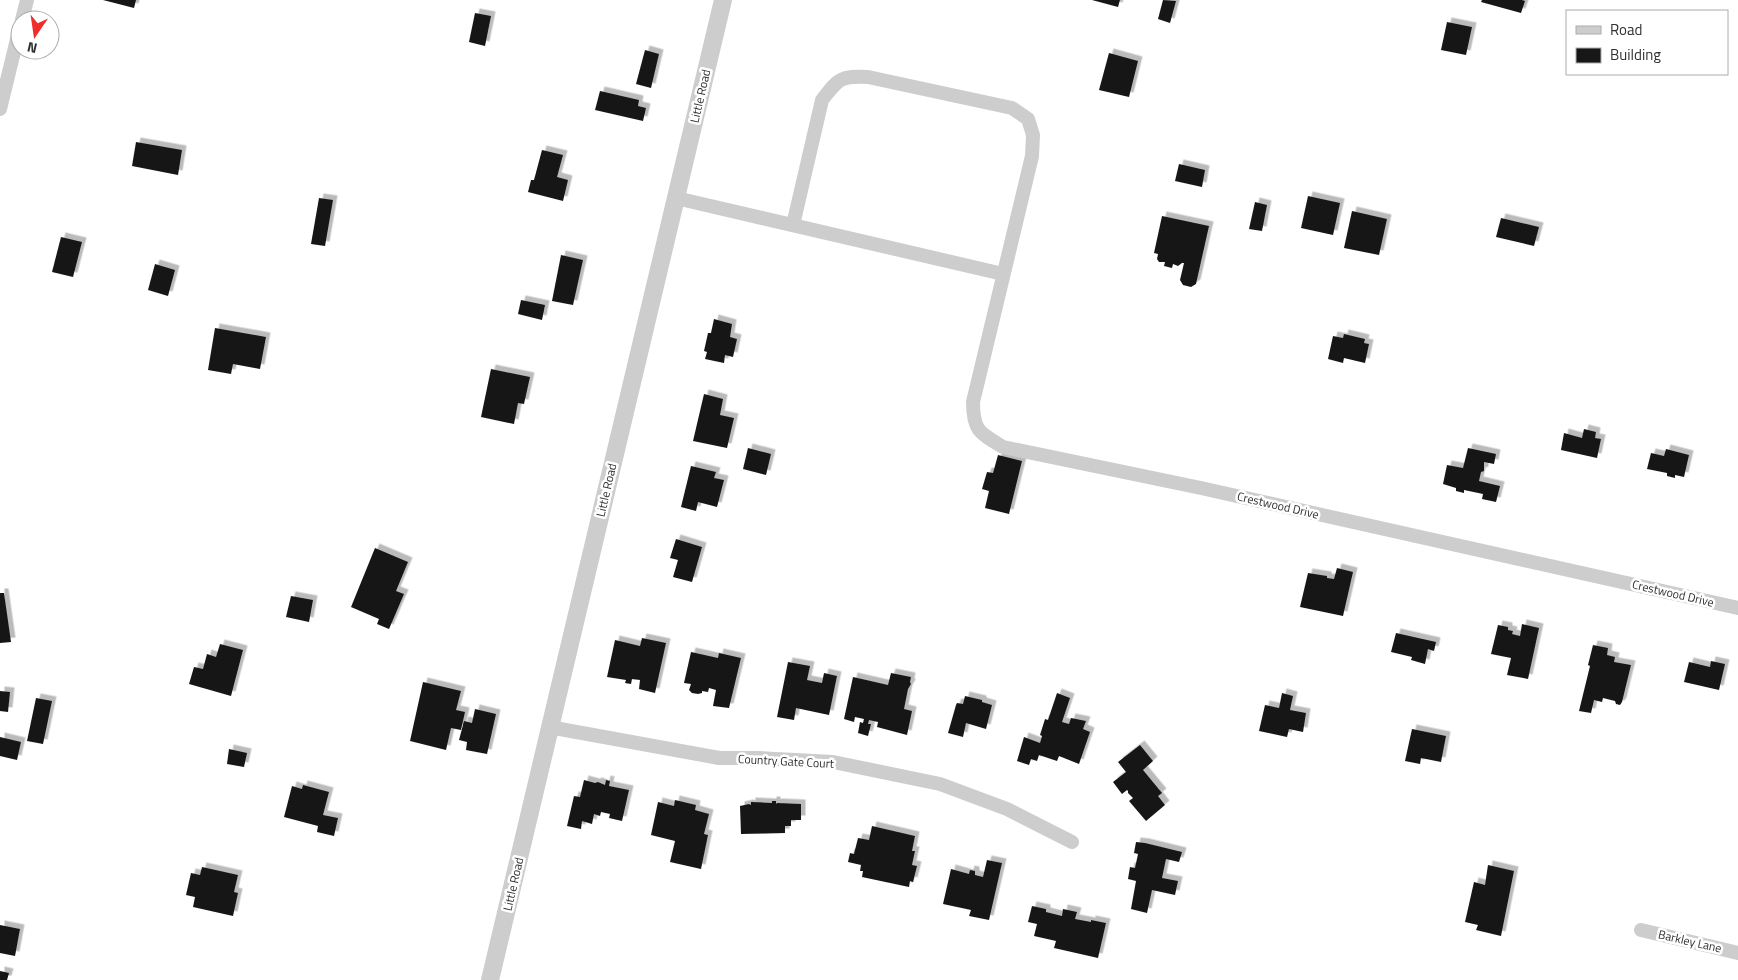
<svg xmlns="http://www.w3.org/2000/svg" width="1738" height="980" viewBox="0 0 1738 980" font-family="'Titillium Web',sans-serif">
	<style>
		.building { fill: #171717; filter: url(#shadow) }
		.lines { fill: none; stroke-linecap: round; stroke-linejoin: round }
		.minor { stroke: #cdcdcd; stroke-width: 14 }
		.tertiary { stroke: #cdcdcd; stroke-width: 18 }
		.labels { text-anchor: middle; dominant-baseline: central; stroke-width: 5; stroke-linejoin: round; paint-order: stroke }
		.street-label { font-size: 12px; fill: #303030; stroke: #fff }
	</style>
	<defs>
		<filter id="shadow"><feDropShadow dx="4.5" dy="-4.5" stdDeviation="0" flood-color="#0004"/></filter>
	</defs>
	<rect width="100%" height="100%" fill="#fff"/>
	<!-- building -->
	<g class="building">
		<polygon points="103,0 136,0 134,8"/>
		<polygon points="1092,0 1120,0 1118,7"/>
		<polygon points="1163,0 1176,1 1170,23 1158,19"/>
		<polygon points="1482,0 1522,0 1525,1 1521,13 1481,2"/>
		<polygon points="475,13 491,16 485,46 469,42"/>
		<polygon points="1447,22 1472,27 1466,55 1441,50"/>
		<polygon points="645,50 659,54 651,88 636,84"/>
		<polygon points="1109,53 1138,61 1129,97 1099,90"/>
		<polygon points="600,91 639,100 638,106 646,108 643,121 595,110"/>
		<polygon points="136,142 182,150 178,175 132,166"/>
		<polygon points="542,150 563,155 557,177 568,180 563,201 528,192 531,180 534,180"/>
		<polygon points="1179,164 1205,170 1202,187 1175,181"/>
		<polygon points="1308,196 1340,203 1333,235 1301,228"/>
		<polygon points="319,198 333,200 325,246 311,244"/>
		<polygon points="1255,202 1267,205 1262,231 1249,229"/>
		<polygon points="1352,211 1387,219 1379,255 1344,248"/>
		<polygon points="1162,216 1209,226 1196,284 1191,287 1183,285 1180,280 1184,263 1182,263 1178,266 1173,264 1172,268 1164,266 1165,262 1159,262 1157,259 1158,254 1154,253"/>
		<polygon points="1501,218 1539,227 1534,246 1496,237"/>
		<polygon points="61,237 82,242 73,277 52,272"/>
		<polygon points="561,255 583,260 573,305 552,301"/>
		<polygon points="155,264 175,270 168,296 148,290"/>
		<polygon points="521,300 545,305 542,320 518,314"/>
		<polygon points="714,319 732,324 730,337 737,339 733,357 725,355 724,363 705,359 707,352 704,351 708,333 711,333"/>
		<polygon points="215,328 266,337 260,369 233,364 231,374 208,370"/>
		<polygon points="1344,334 1365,339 1364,343 1369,344 1365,363 1344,358 1343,363 1328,359 1333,336 1343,338"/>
		<polygon points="491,369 530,377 524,404 518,403 514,424 481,417"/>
		<polygon points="704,394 723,399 720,415 734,418 727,448 693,441"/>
		<polygon points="1584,429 1596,432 1595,438 1601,439 1597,458 1561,450 1564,433 1582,438"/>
		<polygon points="748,448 771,454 766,475 743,469"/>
		<polygon points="1468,448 1496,454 1494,464 1484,462 1484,471 1481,472 1479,481 1500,486 1496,502 1482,499 1483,494 1464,490 1464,493 1456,491 1456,488 1443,484 1447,465 1463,468"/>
		<polygon points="1666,449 1689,455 1684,477 1675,475 1675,478 1667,476 1667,473 1647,469 1651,453 1664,456"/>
		<polygon points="998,455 1022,461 1009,514 985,508 989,491 982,489 987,472 993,473"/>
		<polygon points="691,466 716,472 714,478 724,480 717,507 698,502 696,511 681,507"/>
		<polygon points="676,539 702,547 692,582 673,577 678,560 670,558"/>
		<polygon points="375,548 408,562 396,591 404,594 389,629 377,624 379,619 351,607"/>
		<polygon points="1337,568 1353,572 1343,616 1300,607 1308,573 1327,576 1327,578 1334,579"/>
		<polygon points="0,593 4,593 11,642 0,643"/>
		<polygon points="291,596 313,600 309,622 286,617"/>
		<polygon points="1522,624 1539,628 1528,679 1507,675 1511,658 1491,654 1498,625 1508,627 1508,630 1513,631 1512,634 1520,636"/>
		<polygon points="1396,633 1436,642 1434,651 1428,649 1425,664 1411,660 1412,657 1391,652"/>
		<polygon points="642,638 666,643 655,693 639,689 640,680 632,679 631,684 625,683 626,680 607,677 615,640 640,646"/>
		<polygon points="220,644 243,650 231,696 189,684 194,667 203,669 207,654 216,657"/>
		<polygon points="1593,645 1608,648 1607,655 1615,657 1614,662 1631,665 1622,702 1620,705 1616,704 1615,701 1603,698 1602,702 1594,700 1591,713 1579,711 1590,666 1588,665"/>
		<polygon points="691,652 718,658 719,653 741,658 729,708 713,706 716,690 709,688 708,692 702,691 702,693 698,694 692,693 689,690 691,684 684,683"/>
		<polygon points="1711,661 1725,664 1719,690 1684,682 1689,662 1710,667"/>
		<polygon points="788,662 810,666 807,680 822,683 824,673 837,676 829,715 796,708 794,720 777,717"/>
		<polygon points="891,673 911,677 910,682 911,684 908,689 904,709 912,711 907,735 877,727 878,722 869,720 868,724 871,724 868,736 858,733 860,722 863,723 864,719 855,717 854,722 844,719 853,677 888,685"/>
		<polygon points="423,682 461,691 456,710 465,712 461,730 451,728 446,750 410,741"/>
		<polygon points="0,691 10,692 8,712 0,711"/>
		<polygon points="1057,693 1070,698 1062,722 1069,724 1071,718 1086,721 1083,729 1090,732 1079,764 1059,756 1057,761 1039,755 1037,761 1031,759 1029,765 1017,761 1024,737 1040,743 1042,736 1040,735 1045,719 1048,720"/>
		<polygon points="1282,693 1293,696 1290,710 1306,713 1303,732 1289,729 1287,737 1259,731 1265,705 1279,708"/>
		<polygon points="965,696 982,700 982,702 992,705 986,729 966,723 963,737 948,733 956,705 957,703 963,704"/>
		<polygon points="36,698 52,701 43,744 27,741"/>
		<polygon points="475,709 496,714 487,754 466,750 467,742 459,740 464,721 472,723"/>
		<polygon points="1412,729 1446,736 1441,762 1421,758 1420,764 1405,761"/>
		<polygon points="0,737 21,742 17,760 0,756"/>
		<polygon points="1140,745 1153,761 1143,770 1162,793 1158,796 1165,805 1146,821 1129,801 1133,798 1128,793 1128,791 1127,790 1122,794 1113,782 1126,772 1118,762"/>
		<polygon points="229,749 247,753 244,767 227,764"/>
		<polygon points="584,780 595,783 598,782 605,785 606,780 610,781 609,786 629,790 622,821 609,818 610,814 601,812 600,816 594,814 592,824 582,821 581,829 567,826 574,796 580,797"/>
		<polygon points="303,785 329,792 323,815 338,818 334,836 317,832 318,826 284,817 292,786 302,789"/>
		<polygon points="675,800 696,805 695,810 709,814 704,834 708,835 701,869 670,862 675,841 651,835 658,802 674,806"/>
		<polygon points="772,801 776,801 776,804 777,803 801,804 801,820 791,820 791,826 785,826 785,833 741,834 740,806 749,804 751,805 751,802 772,803"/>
		<polygon points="872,826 915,836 912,851 915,851 912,865 917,866 913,882 910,881 909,887 862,877 863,871 860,871 861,865 848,862 850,853 854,854 858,838 869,840"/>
		<polygon points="1136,842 1145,843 1182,852 1179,862 1166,859 1162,878 1178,881 1175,895 1152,890 1147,913 1131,909 1136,881 1128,879 1130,867 1135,868 1138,854 1134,853"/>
		<polygon points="987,860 1002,863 989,920 969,916 971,910 943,904 951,869 969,874 970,870 975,871 975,875 983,877"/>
		<polygon points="1488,865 1514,871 1501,936 1476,930 1478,925 1465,922 1474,882 1485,885"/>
		<polygon points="202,867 238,875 234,892 238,893 233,916 193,907 195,897 186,895 191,873 200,875"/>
		<polygon points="1032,906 1046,909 1046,912 1062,916 1063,909 1077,912 1075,919 1091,922 1091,920 1106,923 1098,958 1054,948 1056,941 1034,936 1037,924 1028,922"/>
		<polygon points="0,925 20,929 15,956 0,953"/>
		<polygon points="0,971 9,973 7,980 0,980"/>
	</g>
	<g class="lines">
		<!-- minor -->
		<g class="minor">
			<polyline points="22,20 27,0"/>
			<polyline points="0,109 20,27"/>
			<polyline points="676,198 1003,274"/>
			<path d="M793,225l29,-125c17,-22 18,-24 46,-23l144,31 16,11 5,16 -1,21 -59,246c0,28 6,31 30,45l198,41 537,120"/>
			<polyline points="549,727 719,758 759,758 833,762 940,784 1007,809 1072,842"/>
			<polyline points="1641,930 1738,953"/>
		</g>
		<!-- tertiary -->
		<polyline class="tertiary" points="490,980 723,0"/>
	</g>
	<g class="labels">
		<!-- street labels -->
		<g class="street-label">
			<text transform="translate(700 96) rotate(-77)">Little Road</text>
			<text transform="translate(606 490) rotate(-77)">Little Road</text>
			<text transform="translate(1278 505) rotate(13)">Crestwood Drive</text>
			<text transform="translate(1673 593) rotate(13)">Crestwood Drive</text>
			<text transform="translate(786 761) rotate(3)">Country Gate Court</text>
			<text transform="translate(513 884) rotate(-77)">Little Road</text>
			<text transform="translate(1690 941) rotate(13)">Barkley Lane</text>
		</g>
	</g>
	<!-- legend -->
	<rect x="1566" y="10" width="162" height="65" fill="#ffffff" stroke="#acacac"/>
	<rect x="1576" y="26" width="25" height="8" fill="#cdcdcd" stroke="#acacac"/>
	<text x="1610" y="35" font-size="15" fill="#303030">Road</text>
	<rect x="1576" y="48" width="25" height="15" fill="#171717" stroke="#acacac"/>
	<text x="1610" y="60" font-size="15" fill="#303030">Building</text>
	<!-- north arrow -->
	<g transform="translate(35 35) rotate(193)"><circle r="24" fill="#ffffff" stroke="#acacac"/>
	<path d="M0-4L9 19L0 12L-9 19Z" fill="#f02d2a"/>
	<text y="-8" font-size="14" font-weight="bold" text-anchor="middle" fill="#303030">N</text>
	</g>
</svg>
